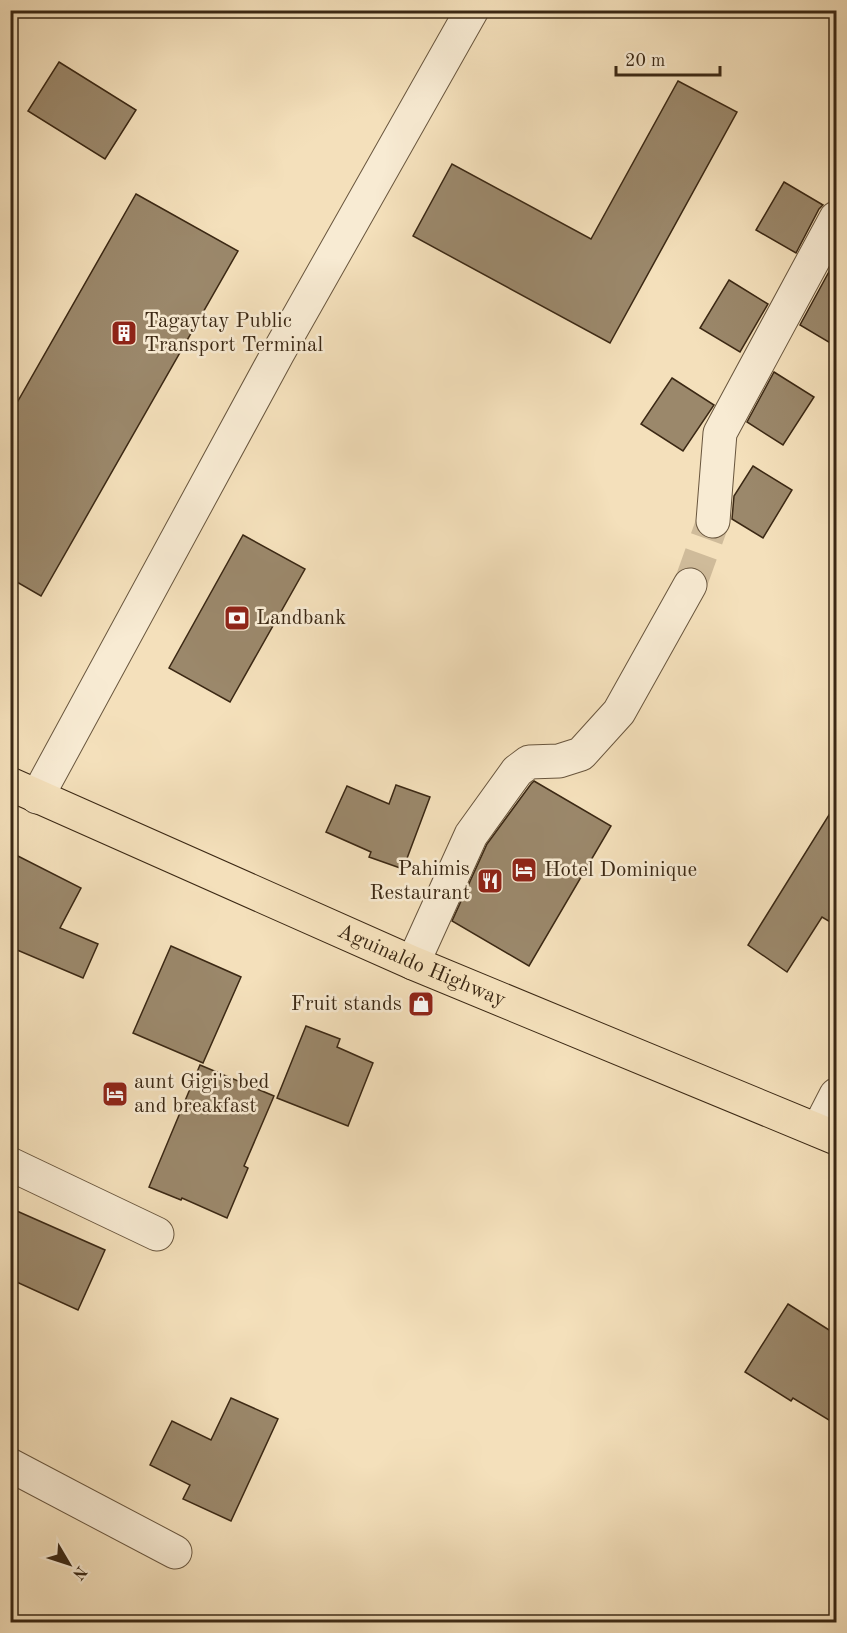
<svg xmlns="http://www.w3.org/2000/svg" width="847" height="1633" viewBox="0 0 847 1633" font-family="'Old Standard TT',serif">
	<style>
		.building { fill: #9b886b; stroke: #3b2814; stroke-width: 1.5 }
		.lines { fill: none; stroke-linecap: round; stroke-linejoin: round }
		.minor-tunnel { stroke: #cfbb9a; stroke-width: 33; stroke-dasharray: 33 16; stroke-linecap: butt }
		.minor-casing { stroke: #69563e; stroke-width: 35 }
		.major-casing { stroke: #3b2814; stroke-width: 35 }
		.minor { stroke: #f8ebd3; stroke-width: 33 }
		.major { stroke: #f4e0bb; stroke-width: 33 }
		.labels { text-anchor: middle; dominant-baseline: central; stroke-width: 5; stroke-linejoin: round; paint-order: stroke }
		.poi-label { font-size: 21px; fill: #3b2814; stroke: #f8ebd3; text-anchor: start }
		.street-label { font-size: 21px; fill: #3b2814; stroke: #f8ebd3 }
	</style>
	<rect width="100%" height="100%" fill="#f4e0bb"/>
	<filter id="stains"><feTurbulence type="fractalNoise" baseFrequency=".00333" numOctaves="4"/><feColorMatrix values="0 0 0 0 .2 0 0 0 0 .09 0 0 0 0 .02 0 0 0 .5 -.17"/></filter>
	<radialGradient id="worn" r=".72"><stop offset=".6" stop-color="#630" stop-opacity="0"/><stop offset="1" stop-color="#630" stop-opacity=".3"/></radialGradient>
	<!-- building -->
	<g class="building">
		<polygon points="59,62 136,110 105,159 28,111"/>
		<polygon points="678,81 737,112 610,343 413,236 452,164 591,239"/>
		<polygon points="784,182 823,205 819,209 796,253 756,230"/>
		<polygon points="136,194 238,251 41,596 10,578 10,415"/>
		<polygon points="837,257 837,347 800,325"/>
		<polygon points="729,280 768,304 740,352 700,328"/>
		<polygon points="774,372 814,397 783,445 747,422"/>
		<polygon points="672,378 714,405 683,451 641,424"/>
		<polygon points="753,466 792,490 763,538 732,519 734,496"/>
		<polygon points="243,535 305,569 230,702 169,668"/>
		<polygon points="534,781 611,826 529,966 452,921 487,844 531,784"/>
		<polygon points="396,785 430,797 403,869 369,857 371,852 326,832 347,786 389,804"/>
		<polygon points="837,802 837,926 822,917 787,972 748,945"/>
		<polygon points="10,852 81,888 60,928 98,944 83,978 10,947"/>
		<polygon points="171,946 241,977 203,1063 133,1033"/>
		<polygon points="306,1026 340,1039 337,1047 373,1063 348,1126 277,1098"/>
		<polygon points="200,1065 274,1096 244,1166 248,1168 227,1218 182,1198 181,1200 149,1187"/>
		<polygon points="10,1208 105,1250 78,1310 10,1279"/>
		<polygon points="788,1304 837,1335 837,1425 793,1398 791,1401 745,1372"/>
		<polygon points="231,1398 278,1419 231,1521 183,1499 190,1485 150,1465 172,1421 211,1440"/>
	</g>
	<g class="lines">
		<!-- minor-tunnel -->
		<polyline class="minor-tunnel" points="690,585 713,521"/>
		<!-- minor casing -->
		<g class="minor-casing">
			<g id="minor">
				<polyline points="713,521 720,433 836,218"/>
				<polyline points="37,797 278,353 472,10"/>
				<polyline points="413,963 471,835 517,771 529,762 559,761 581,754 619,712 690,585"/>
				<polyline points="818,1130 836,1095"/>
				<polyline points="10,1164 157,1234"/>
				<polyline points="10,1465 175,1552"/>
			</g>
		</g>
		<!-- major casing -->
		<g class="major-casing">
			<g id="major">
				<path id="s1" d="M10,784l403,179 423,175"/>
			</g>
		</g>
		<!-- minor -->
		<use href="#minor" class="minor"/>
		<!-- major -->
		<use href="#major" class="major"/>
	</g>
	<!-- icons -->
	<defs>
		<g id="building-square" transform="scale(1.35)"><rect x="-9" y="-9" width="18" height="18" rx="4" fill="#8f2418" stroke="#f8ebd3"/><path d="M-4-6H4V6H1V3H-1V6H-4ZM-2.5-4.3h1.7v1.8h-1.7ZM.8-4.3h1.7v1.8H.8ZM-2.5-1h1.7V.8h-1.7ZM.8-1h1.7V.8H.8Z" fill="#fff"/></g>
		<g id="bank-square" transform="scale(1.35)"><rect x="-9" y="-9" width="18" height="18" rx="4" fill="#8f2418" stroke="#f8ebd3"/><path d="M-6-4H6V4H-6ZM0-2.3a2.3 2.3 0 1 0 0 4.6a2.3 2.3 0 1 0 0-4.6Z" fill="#fff"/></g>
		<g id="hotel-square" transform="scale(1.35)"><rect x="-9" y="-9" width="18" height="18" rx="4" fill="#8f2418" stroke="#f8ebd3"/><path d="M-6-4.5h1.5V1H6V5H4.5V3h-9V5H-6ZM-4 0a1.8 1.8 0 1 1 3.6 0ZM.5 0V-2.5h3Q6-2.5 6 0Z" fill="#fff"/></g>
		<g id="restaurant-square" transform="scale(1.35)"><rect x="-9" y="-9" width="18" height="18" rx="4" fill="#8f2418" stroke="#f8ebd3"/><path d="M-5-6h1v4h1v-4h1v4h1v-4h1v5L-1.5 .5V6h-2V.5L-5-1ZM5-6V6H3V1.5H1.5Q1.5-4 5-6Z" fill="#fff"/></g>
		<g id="shop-square" transform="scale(1.35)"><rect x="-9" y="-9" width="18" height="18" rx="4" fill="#8f2418" stroke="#f8ebd3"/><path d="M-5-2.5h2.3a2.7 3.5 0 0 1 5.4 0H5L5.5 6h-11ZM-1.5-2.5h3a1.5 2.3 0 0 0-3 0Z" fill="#fff"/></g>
	</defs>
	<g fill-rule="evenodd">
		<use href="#building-square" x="124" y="333"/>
		<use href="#bank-square" x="237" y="618"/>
		<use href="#hotel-square" x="524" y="870"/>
		<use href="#restaurant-square" x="490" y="881"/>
		<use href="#shop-square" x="421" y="1004"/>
		<use href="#hotel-square" x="115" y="1094"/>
	</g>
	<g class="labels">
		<!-- poi labels -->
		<g class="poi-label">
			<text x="144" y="321">Tagaytay Public<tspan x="144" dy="24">Transport Terminal</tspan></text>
			<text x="256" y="618">Landbank</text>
			<text x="470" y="869" text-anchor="end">Pahimis<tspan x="470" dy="24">Restaurant</tspan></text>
			<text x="544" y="870">Hotel Dominique</text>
			<text x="402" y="1004" text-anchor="end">Fruit stands</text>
			<text x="134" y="1082">aunt Gigi's bed<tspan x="134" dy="24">and breakfast</tspan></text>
		</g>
		<!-- street labels -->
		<g class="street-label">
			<text stroke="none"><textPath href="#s1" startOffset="450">Aguinaldo Highway</textPath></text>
		</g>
	</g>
	<!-- margin -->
	<rect width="847" height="1633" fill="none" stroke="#f4e0bb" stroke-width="36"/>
	<rect x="12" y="12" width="823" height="1609" fill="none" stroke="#3b2814" stroke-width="3"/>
	<rect x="18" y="18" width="811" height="1597" fill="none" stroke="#3b2814" stroke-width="1.5"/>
	<!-- north arrow -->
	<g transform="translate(69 1564) rotate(129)" stroke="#f8ebd3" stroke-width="4.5" paint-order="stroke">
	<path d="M0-4.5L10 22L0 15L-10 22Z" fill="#3b2814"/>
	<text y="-9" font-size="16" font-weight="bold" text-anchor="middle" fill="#3b2814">N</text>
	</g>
	<!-- scale -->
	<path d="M616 66v9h104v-9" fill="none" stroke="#3b2814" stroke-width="3"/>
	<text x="625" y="66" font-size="18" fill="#3b2814" stroke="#f8ebd3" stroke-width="4.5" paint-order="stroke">20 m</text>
	<rect width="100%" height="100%" filter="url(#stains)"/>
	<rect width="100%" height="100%" fill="url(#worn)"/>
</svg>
